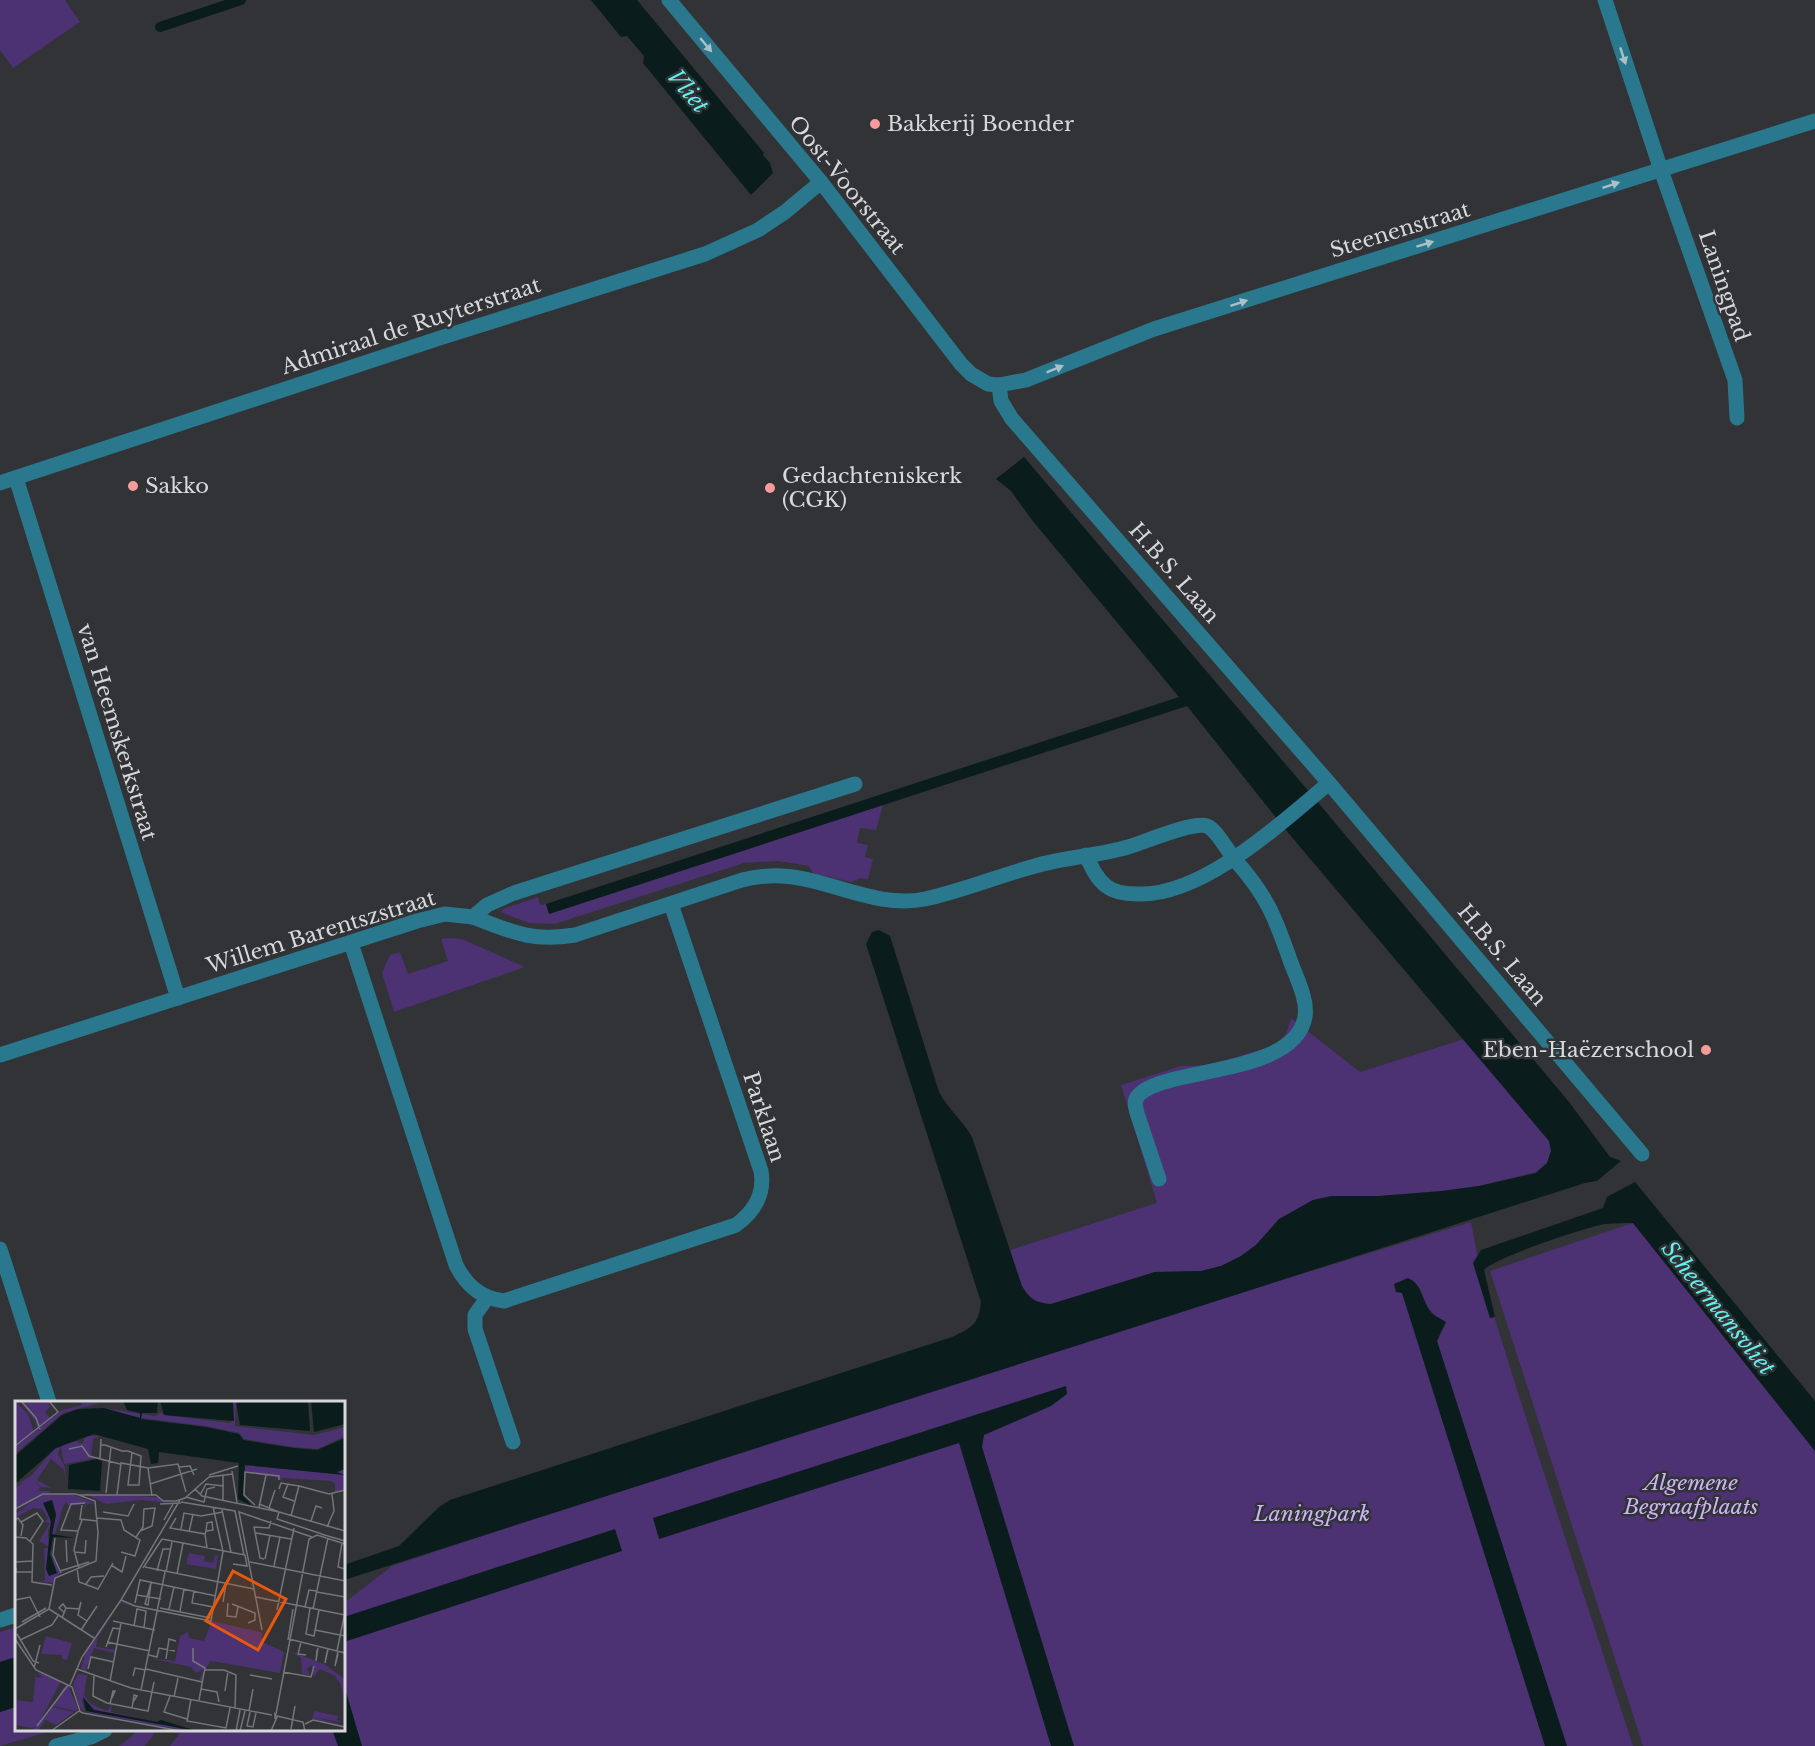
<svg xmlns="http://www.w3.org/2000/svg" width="1815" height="1746" viewBox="0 0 1815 1746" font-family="'Libre Baskerville',serif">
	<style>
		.green { fill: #4c3173 }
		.water { fill: #0a1c1c }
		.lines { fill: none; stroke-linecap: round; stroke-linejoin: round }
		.stream { stroke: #0a1c1c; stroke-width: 10 }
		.minor { stroke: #2a788e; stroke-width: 15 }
		.oneway { fill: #abc0c7 }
		.poi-dot { fill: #f59b9b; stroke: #313336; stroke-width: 2 }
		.labels { text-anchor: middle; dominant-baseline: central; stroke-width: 5; stroke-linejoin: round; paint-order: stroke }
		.poi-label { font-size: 21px; fill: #d6d8da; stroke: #313336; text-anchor: start }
		.street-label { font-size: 21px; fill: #d6d8da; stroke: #313336 }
		.park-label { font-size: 21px; font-style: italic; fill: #cbb5f4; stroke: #313336 }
		.water-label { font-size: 22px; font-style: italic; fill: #64f0ed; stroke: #313336 }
		.inset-river { fill: none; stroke: #0a1c1c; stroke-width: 3 }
		.inset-road { fill: none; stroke: #737578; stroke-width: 1.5 }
		.view { fill: #e8590c; fill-opacity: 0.15; stroke: #e8590c; stroke-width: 3 }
		.inset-edge { fill: none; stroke: #d6d8da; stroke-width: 3 }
	</style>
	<rect width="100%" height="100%" fill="#313336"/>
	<!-- green -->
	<g class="green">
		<polygon points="0,0 65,0 80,22 13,68 0,50"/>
		<polygon points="883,805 876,830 860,828 857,843 868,845 865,857 873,859 868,879 861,878 851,882 813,873 809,866 778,861 744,863 555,924 528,923 501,912 503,909 538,897 540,905 546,904 549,914"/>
		<polygon points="450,938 462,939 525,967 394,1012 382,973 390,955 400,952 408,974 448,961 441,939"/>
		<path d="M1291,1018l69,54 104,-33 86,102 1,10 -4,12 -11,9 -57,14 -37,5 -63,5h-48l-52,23 -23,26 -15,11 -20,10 -20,5 -46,1 -104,32c-5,0 -11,0 -15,-2 -17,-8 -21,-36 -26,-52l147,-47 -36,-118 60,-19 30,-1 64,-20 11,-11z"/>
		<polygon points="1471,1222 1481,1274 1518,1393 1633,1746 170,1746 182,1730 344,1730 344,1603 392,1566 916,1392"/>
		<polygon points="1633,1223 1815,1451 1815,1746 1643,1746 1490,1271"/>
		<polygon points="16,1627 16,1657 0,1662 0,1632"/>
		<polygon points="16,1707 16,1730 54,1730 0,1746 0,1712"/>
		<polygon points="137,1730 157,1730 145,1746 119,1746 131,1737"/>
	</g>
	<!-- water -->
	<g class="water">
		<polygon points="591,0 637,0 764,153 763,155 770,163 773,173 751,195 643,63 644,56 627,36 621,37"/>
		<path d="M1024,457l281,330 264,315 41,55 11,4 -24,20 -12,2 -1241,397v-15l55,-19 40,-39 11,-7 502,-163c19,-9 27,-12 29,-35l-115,-358 6,-12 7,-2 11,6 49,156c9,17 24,29 33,45l50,149c8,13 14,17 29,18l104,-32 46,-1 20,-5 20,-10 15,-11 23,-26 34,-19 18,-4h48l63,-5 37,-5 57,-13 11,-10 4,-12 -2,-10 -259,-306 -103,-129 -638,208 -3,-10 633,-207 -147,-177 -21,-29 -15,-12z"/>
		<path d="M1635,1182l180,219v50l-182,-228c-9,0 -19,0 -28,1 -19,3 -111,34 -121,46l11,47 -5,1 -17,-55 8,-13 122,-42 4,-11z"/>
		<path d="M1408,1278c16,7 13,24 25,36 3,3 9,5 13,8l-9,19 130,405h-22l-143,-453 -6,-1 -2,-8z"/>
		<polygon points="1066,1386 1067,1394 1051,1406 984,1435 982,1447 1074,1746 1051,1746 959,1443 659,1539 653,1518"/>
		<polygon points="615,1529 622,1551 344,1642 344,1617"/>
		<polygon points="16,1657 16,1707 0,1712 0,1662"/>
		<polygon points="344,1685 362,1746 338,1746 333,1732 333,1730 344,1730"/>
	</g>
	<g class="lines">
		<!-- stream -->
		<polyline class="stream" points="160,27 241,0"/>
		<!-- minor -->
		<g class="minor">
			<polyline points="669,0 821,182 961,364 971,374 988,384 999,385 1026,380 1154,329 1815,121"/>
			<polyline points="1605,0 1661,170 1735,380 1737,418"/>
			<polyline points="999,385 1001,401 1012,419 1329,783 1642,1154"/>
			<polyline points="16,478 178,998"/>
			<polyline points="0,483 443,337 705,254 758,230 785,212 821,182"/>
			<path d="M1086,855c5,11 10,23 20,31 9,7 20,8 31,8 65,3 144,-71 192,-111"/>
			<path d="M473,917c39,15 59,25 102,18l167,-55c13,-3 26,-5 40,-4 49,3 94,33 143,23 37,-8 73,-23 110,-33 30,-9 63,-10 93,-19 17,-5 65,-26 79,-21 10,4 21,26 29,35 31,35 39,56 54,99 6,17 18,39 15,57 -11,62 -153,49 -169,82 -2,5 0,9 1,14l22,66"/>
			<path d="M351,943l105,322c10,20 24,33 48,36l232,-76c18,-13 29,-31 25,-54l-90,-267"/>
			<polyline points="0,1055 417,921 445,914 473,917 487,905 514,893 855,784"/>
			<polyline points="0,1249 49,1402"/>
			<polyline points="487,1298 475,1315 475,1329 513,1442"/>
			<polyline points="0,1620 16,1615"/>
			<polyline points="56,1746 91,1737 105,1730"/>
		</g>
	</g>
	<!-- one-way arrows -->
	<defs><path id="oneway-solid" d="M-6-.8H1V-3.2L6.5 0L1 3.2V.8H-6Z" transform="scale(1.5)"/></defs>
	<g class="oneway">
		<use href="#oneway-solid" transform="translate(706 45) rotate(50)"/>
		<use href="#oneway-solid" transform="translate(1623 56) rotate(72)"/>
		<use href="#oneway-solid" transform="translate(1611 185) rotate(-18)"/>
		<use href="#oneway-solid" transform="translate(1425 244) rotate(-17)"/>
		<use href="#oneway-solid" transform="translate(1239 303) rotate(-18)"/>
		<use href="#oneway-solid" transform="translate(1055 369) rotate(-22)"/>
	</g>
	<!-- markers -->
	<g class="poi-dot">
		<circle cx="875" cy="124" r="6"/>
		<circle cx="133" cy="486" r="6"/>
		<circle cx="770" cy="488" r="6"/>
		<circle cx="1706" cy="1050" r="6"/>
	</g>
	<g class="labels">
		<!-- poi labels -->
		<g class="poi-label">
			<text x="887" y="124">Bakkerij Boender</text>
			<text x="782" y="476">Gedachteniskerk<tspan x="782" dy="24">(CGK)</tspan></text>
			<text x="145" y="486">Sakko</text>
			<text x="1694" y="1050" text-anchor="end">Eben-Haëzerschool</text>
		</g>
		<!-- street labels -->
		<g class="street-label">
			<text transform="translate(847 185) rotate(51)">Oost-Voorstraat</text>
			<text transform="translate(1400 230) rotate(-17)">Steenenstraat</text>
			<text transform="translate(1724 286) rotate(71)">Laningpad</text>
			<text transform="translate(411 326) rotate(-18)">Admiraal de Ruyterstraat</text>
			<text transform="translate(1174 573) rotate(49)">H.B.S. Laan</text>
			<text transform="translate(117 732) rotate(73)">van Heemskerkstraat</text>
			<text transform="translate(321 932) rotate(-17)">Willem Barentszstraat</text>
			<text transform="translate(1502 955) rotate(50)">H.B.S. Laan</text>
			<text transform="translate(764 1117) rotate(72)">Parklaan</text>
		</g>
		<!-- park labels -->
		<g class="park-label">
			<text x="1691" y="1483">Algemene<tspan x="1691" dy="24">Begraafplaats</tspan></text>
			<text x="1312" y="1514">Laningpark</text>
		</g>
		<!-- water labels -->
		<g class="water-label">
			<text transform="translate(688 91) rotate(50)">Vliet</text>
			<text transform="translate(1718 1308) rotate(51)">Scheermansvliet</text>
		</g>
	</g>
	<!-- overview -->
	<g transform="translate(15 1401)">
		<rect width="330" height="330" fill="#313336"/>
		<path d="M0,0l13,13 6,18 -19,13zM5,0h28l2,6 -5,5 5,6 -13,12 -1,-8zM67,0l17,2 -36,10 -48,41v-7l47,-37 20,-5zM218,0h3l-1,25 79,9 31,-8v9l-27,13 -25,-2 -49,-8 -4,-6 -35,-7 -79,-10 -21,-8 50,8 6,-4 3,3 67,8zM71,35h14l-7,3 -2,17 6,2 -33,6 -3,-18 13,-6 8,4zM40,47h5l-2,6 7,13 1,19 -2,-16 -13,-11 -14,21 15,8 -11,-1 -8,-8 8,9 -4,3h14l-36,17v-20l9,-6 -9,4 17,-11zM230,64l91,9 -6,-3 15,-2v20l-10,3v-9l-4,-2 -49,-3 -1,4 -1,-4 -38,-6zM68,92l73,4 14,6 -29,-3 -35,4zM30,93h26l24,9 -8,1 -3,6 1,-6 -16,2 -3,-4 -3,5 -8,27 20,4 -23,-4 4,-21 -4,-13 -9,3 7,14 1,7 -3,6 1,17 -10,-6 11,-18 -5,-1 3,-4 -6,-9 -9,-1 -18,10v-4l13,-8 -13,6zM29,147h5l-2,25 9,1 -6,-26 10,25 -7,10 -12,-1 4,-2zM174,152l16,3 -1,5 9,2 2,-8 3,1 -2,13 -30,-5zM106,201l15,6 -16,-5 -23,36 -1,8 20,3 -1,3 -21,-5 -8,21 2,4 -7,-4 4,-15zM197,220l49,11 2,10 21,10 -4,21 -69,-12 -5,7 5,3 -7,-2 -2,12 -3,-1 5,-11 -8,4 -5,-6 -42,-9 26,3 5,-25 8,-4 1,6 15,3zM31,235l26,7 -5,17 -5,-1v-4l-21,-1zM274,250l35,13 21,15v10l-8,31 8,3 -32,-6 32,9 -33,-7 2,-7 1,-1 23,5 5,-20 -2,-11 -6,-9 -15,-7 -7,8 -1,-12 -8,6 3,-2 3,6 -8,-1 -1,-16zM22,271l24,9 -23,44 -6,3 -17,-3v-25l18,2 2,-25 7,1zM63,273l9,1 -3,20 7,9 16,7 5,-6 -1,7 30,6 -47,-8 -13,-12 4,13 83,13 17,7 -99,-19 -6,-4 -7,-23zM53,284l10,24 -2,2 -23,-5 10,-18zM37,306l22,5 -18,13 -11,-5 -7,11h-6z" fill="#4c3173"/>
		<path d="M108,0h35l-1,12h-15l-1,6 65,8 33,7 4,6 51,8 23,2 28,-12v31l-8,3 8,3 -100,-10 -2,30 9,11 -14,-7 1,-36 -80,-11 -1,11 -7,1 -3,-15 -54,-15 -38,14 -41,36v-28l47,-41 16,-6 26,-1 36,10v-5l-13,-3zM145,0h73l1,20 -70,-6zM221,0h72l2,30 -70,-6zM296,0h34v23l-31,8zM82,58l5,2 -2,30 -32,-2 1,-24zM37,99l4,15 -4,19 23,4 -22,-1 -3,17 7,19 -8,3 -3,-7 5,-48 -8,-18zM68,296l11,13 63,12 4,-2 36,11 -111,-20z" fill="#0a1c1c"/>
		<path class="inset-river" d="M38,48l-7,-17 50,-7 146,28 6,12M233,61l6,-6 69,3 22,-5"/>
		<path class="inset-road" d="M6,0l15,17 4,11M86,44h4l17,6h6l13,5 -2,29h-11l4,-32M0,45l43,-34 -9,-11M54,48l13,-3 7,10 31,8M85,57l1,-19M164,66l11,-1 4,9M133,67l30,-4 8,28M217,70l5,32M194,74l29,-9M208,74v26M135,83l47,-15M273,83l-5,13 11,4M180,88l7,7 77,16M264,88l2,-6 18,3M91,92l5,-46M64,94h77l7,6h13l9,-3 24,-21 24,-3M102,94l4,-32 27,5 4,28M185,94l6,-11 18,2M171,96l18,5 3,-13 8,-2M166,101l54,9 9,44M145,103l21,-1M244,103l20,8M67,104l-2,14 17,2M240,104l-11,-10 1,-23 34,4v4M244,106l7,-32M254,107l6,-18M0,108l28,-15h33l19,7 3,31 -2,29 -41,17 -6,31 -34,20M207,109l9,42M88,111l25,4 6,-12M264,111l66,19M264,111l-2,7 45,15M276,115l8,-30 30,8 16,-4M82,117l24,2 3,10 16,10 -5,16 -14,-4M161,117l-6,10 35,6 2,14M0,119l3,-2 5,7 -2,11M67,119l-4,11 -17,-1 10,-26 14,-1M149,119l9,-16M296,120l5,-15 6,2M6,121l16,-9 6,8 -13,20M312,126l7,-16 -2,-17M166,128l3,-16 17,3 22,-4M63,130l-4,19 5,18M174,131l4,-18M241,132l35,6M190,133l1,-3 1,-8 5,-1 1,8 -7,1M306,133l24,7M0,136l11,1 7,6 -1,38 20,3M121,136l7,-10 1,-18 11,-1 -3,18 -12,5M40,137l-2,17 8,18M147,138l83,16M51,139l1,22M327,142l-4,24 7,2M59,151l11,1 1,-13M249,158l-4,-1 -6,-31 15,1 2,-7M250,158l5,-24M0,161l18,-1M235,161l95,19M218,163l14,2 -2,-11M96,164l11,7 4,-16M259,165l6,-29M130,166l109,22M1,167v4h16M62,167l2,14 19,7 15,-26M128,167l19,-29M45,170l29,-9M142,170l6,-22h7M151,171l6,-30M162,173l6,-31M136,182l-3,22 -3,-1zM71,183l5,-7 13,-1M179,190l-2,12 21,4M302,191l28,5M122,194l24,4M241,196l89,18M0,199l15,-3 10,20M106,199l14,6 76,15 12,-70 -10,-44M106,199l59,-100M208,201l3,-18M120,202l5,-23 76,16M213,202l-1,13 9,1 2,-10M217,203l23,9v7l-7,3M290,206l4,-17 8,1M145,207l51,10M295,207l-4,26 8,2 5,-26M34,208l45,29M64,208l2,-7 -3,13 9,6M154,208l5,-22M298,208l15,-71M262,209l17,-82M165,210l4,-22M50,212l-6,-5 4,-4 3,4M47,217l4,-10 14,1M98,220l42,9M7,221l24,-14M119,225l3,-17 9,2 -2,17M66,229l16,-24M247,229l-23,-118 73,25M300,229l30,6M2,233l16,27 6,2M0,238l21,31 36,17 8,24M274,238l56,14M5,239l32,-15 6,-9M273,239l5,-31M92,241l43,9M286,241l-3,12 8,1M91,246l7,-19 7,1M178,247v13l12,7 -6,32M302,249l-1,11 2,-13M322,250l8,-39M312,251l-2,11 3,-14M323,253l-3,12 3,-15M134,254l8,2 2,-9 16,3M151,258l3,-20 7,2M19,267l6,-23M62,268l54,19 141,27M73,268l3,-12 23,5M131,268l56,13M190,269h19l12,5 -1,34M268,271l28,5 3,-11M235,274l22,4M79,275l-1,20 14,7 41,8 6,-29M118,275l2,-8 11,2M95,280l11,-58M55,284l12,-28 39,-57M186,288l16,3 2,10M126,289l24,-118M210,290l3,-20M155,295l-6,16 23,7M159,296l4,-19M176,298l-4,22 39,7 4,-20M95,303l3,-13h2l-3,7M117,307l1,-6 1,-7 3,1 -4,6M234,310l4,-22M235,311l-3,14 6,1 3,-14M68,312l98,18M261,313l33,-175 8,-4 28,9M262,315l26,6 2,9M290,323l8,-4 32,7M22,325l31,-41M276,328l4,-23M36,330l28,-20 4,2M221,330l4,-21M225,330l5,-20M256,330l6,-14 -2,-3v5"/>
		<path class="view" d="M218,170l53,28 -28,51 -52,-29z"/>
		<rect width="330" height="330" class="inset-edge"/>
	</g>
</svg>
